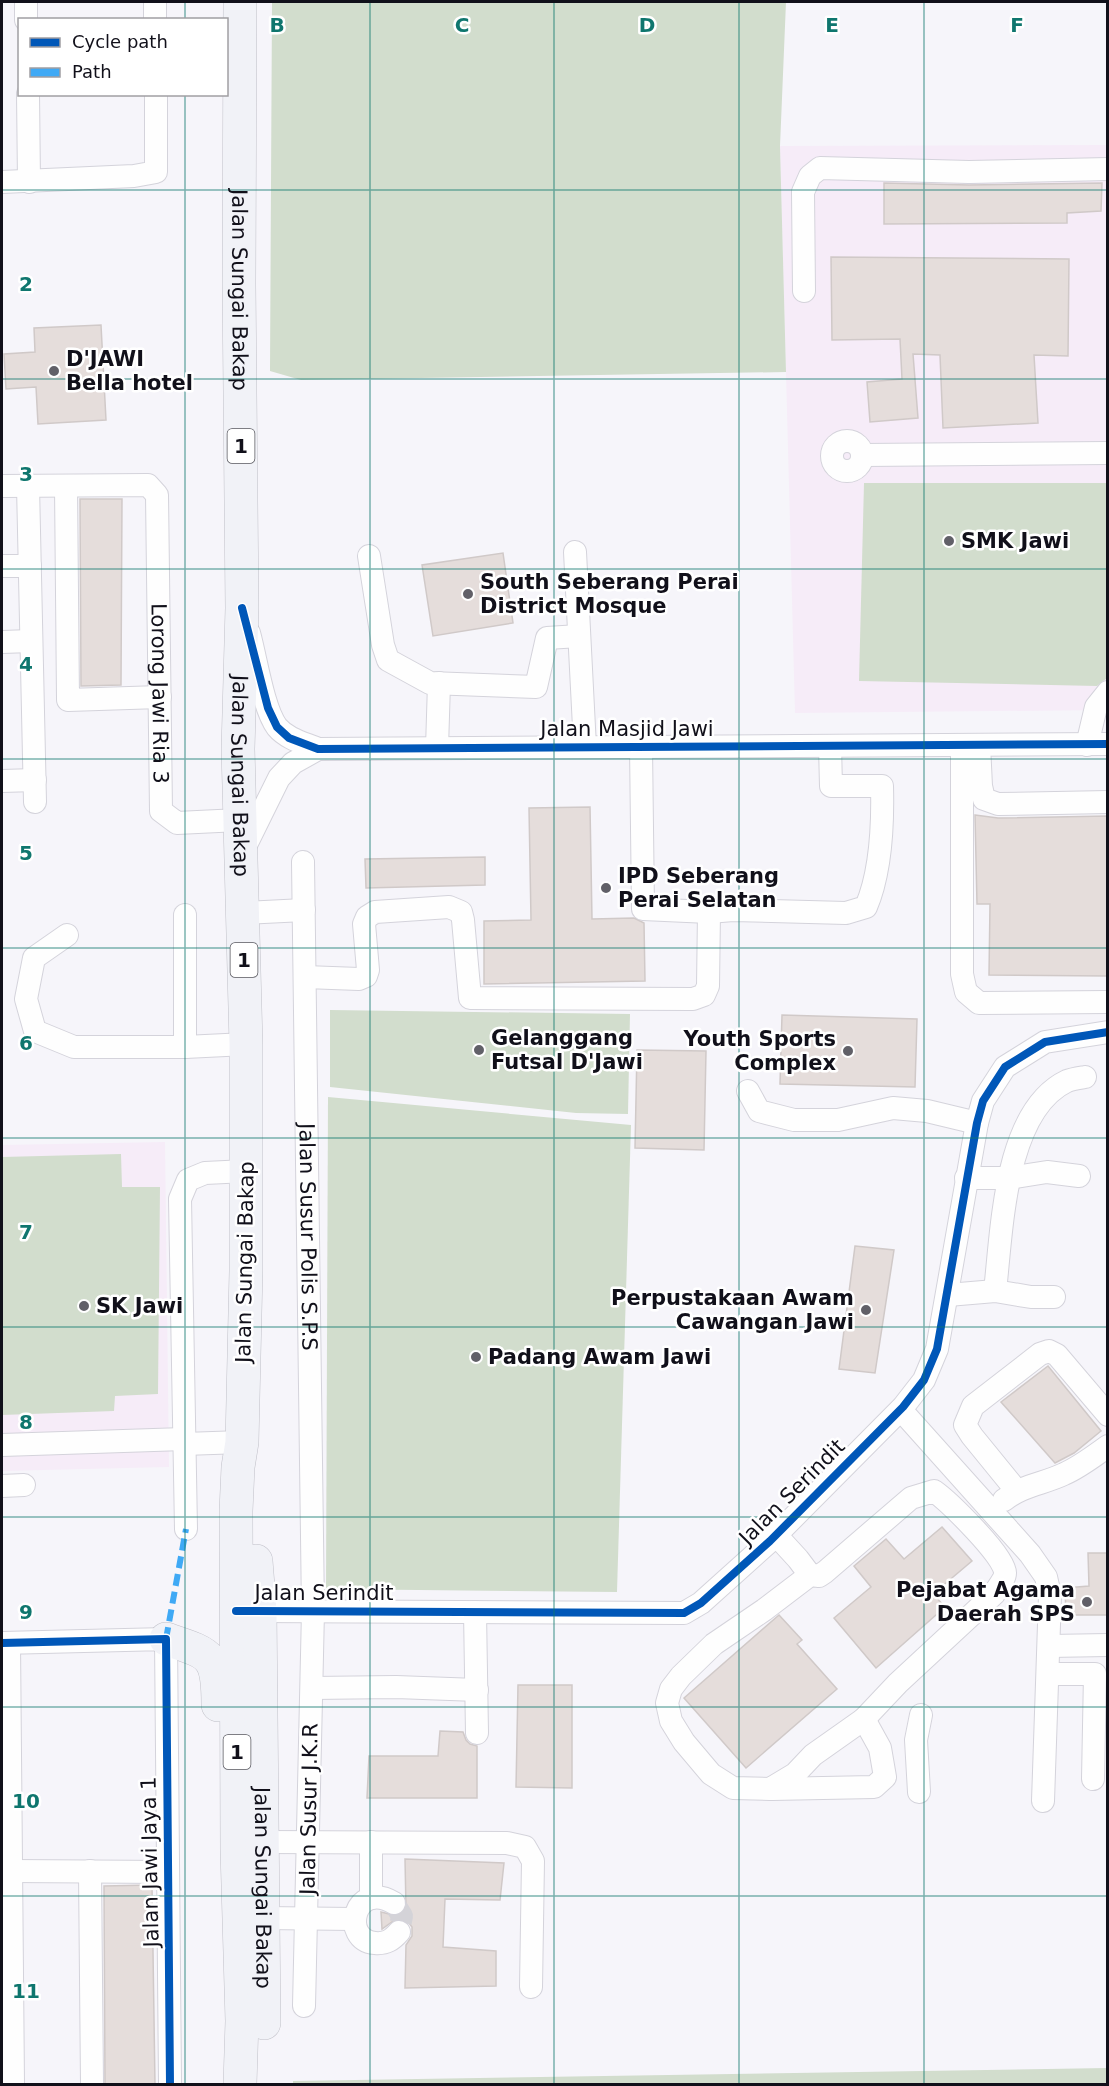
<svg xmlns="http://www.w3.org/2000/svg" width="1109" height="2086" viewBox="0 0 1109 2086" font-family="'DejaVu Sans',sans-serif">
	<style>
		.education { fill: #f6ecf8 }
		.green { fill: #d2ddcd }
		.building { fill: #e5dddb; stroke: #d0c9c8; stroke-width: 1.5 }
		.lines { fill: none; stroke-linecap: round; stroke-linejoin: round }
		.minor-tunnel { stroke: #d4d3d8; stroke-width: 22; stroke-dasharray: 22 11; stroke-linecap: butt }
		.minor-casing { stroke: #d4d3db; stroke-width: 24 }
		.highway-casing { stroke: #c0c0c8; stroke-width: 34 }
		.minor { stroke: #fefefe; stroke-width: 22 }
		.highway { stroke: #f1f2f7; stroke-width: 33 }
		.quiet { stroke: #3fa9f5; stroke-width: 6; stroke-dasharray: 12 6; stroke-linecap: butt }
		.cycleway-casing { stroke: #fff; stroke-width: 11 }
		.cycleway { stroke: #0057b8; stroke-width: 8 }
		.grid { fill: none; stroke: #0f766e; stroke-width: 1.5; stroke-opacity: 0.55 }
		.poi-dot { fill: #616068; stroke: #fff; stroke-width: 2 }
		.labels { text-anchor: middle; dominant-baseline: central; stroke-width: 5; stroke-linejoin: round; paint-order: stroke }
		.shield { fill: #fff; stroke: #58585f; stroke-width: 1.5 }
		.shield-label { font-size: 20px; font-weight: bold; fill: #11101a }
		.street-label { font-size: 21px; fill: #11101a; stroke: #fff }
		.poi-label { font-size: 21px; font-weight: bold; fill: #11101a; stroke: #fff; text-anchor: start }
		.grid-label { font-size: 20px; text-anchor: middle; font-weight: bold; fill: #0f766e; stroke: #fff; stroke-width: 5; stroke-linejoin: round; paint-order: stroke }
	</style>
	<rect width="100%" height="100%" fill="#f6f5fa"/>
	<!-- education -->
	<g class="education">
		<polygon points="1107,145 1107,710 795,713 780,146"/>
		<polygon points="165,1142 169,1467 2,1471 2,1145"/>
	</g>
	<!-- green -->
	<g class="green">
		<polygon points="272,2 786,2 780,146 786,372 301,380 270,371"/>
		<polygon points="864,483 1107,483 1107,678 1097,686 859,681"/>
		<polygon points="330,1010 630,1014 628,1114 576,1113 330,1087"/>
		<polygon points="328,1097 631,1125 617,1592 326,1589"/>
		<polygon points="121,1154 122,1187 160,1187 158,1394 115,1396 114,1411 2,1415 2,1157"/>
		<polygon points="1107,2068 1107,2084 293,2084 293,2081"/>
	</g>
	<!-- building -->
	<g class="building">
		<polygon points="884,183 969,185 1102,183 1101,211 1067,213 1067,223 884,224"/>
		<polygon points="831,257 1069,259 1068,356 1034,355 1038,423 943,428 940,355 913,354 918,418 870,422 867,382 902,379 900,339 832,340"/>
		<polygon points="101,325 106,420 38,424 36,387 6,389 4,354 35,352 34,328"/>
		<polygon points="80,499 122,499 121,685 81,686"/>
		<polygon points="503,553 513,623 433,636 422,565"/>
		<polygon points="590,807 592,919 634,918 644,923 645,981 484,984 484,921 531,920 529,808"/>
		<polygon points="975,815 998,818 1107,816 1107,976 989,975 990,904 977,904"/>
		<polygon points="485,857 485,885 366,888 365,859"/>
		<polygon points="782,1015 917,1019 915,1087 780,1084"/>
		<polygon points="637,1050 706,1051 704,1150 635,1148"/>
		<polygon points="855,1246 894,1250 875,1373 839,1369"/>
		<polygon points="1048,1366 1101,1431 1074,1453 1055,1463 1001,1402"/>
		<polygon points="942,1527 972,1561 933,1594 945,1607 876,1668 834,1618 871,1587 854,1566 886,1539 904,1559"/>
		<polygon points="1088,1553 1107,1553 1107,1615 1066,1615 1065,1588 1089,1586"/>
		<polygon points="779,1615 802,1640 797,1644 837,1689 746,1768 684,1698"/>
		<polygon points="518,1685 572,1685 572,1788 516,1787"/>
		<polygon points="440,1731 463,1732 466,1740 470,1744 477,1746 477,1798 367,1798 369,1756 438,1756"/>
		<polygon points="405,1859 504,1863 500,1900 445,1899 443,1947 496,1951 496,1986 405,1988 406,1945 412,1936 412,1927 409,1923 403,1919 396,1919 382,1929 381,1912 397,1916 403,1913 406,1908"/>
		<polygon points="152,1885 155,2085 105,2085 104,1886"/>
	</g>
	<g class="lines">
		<!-- minor-tunnel -->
		<polyline class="minor-tunnel" points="394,1903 402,1916 399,1932"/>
		<!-- minor casing -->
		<g class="minor-casing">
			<g id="minor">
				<polyline points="26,2 26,20"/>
				<polyline points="155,2 155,20"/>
				<polyline points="28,94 29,182"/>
				<polyline points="2,182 134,176 156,172 156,94"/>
				<polyline points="804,291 803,192 810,176 820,168 969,172 1108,169"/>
				<circle cx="847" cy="456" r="15"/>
				<polyline points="862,455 1108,453"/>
				<path id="s1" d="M2,486l146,-1 9,10 4,316 16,12 62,-3"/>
				<polyline points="28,486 35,802"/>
				<polyline points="66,486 68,700 160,697"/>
				<polyline points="575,552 585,747"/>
				<polyline points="369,556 383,645 388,660 430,683 536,687 547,638 579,636"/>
				<polyline points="2,566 30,566"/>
				<path d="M249,633c7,25 14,75 28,94 10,12 27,16 41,22l790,-5"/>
				<polyline points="2,642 31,641"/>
				<polyline points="962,745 962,974 966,992 979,1003 1108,1002"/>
				<polyline points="979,745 981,786 984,799 998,804 1108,802"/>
				<polyline points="1087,745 1096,707 1108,692"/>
				<path d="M641,747l2,162 66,3 24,-2 113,3 20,-6c15,-35 17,-83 16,-121h-51l-1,-40"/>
				<polyline points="437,748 439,683"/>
				<polyline points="2,781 35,780"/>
				<polyline points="243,851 279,778 293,763 318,749"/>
				<path id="s2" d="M303,862l10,749 -9,395"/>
				<polyline points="243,913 304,910"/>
				<polyline points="185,915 185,1047"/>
				<polyline points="67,935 34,958 26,999 35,1031 74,1047 185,1047 246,1044"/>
				<polyline points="305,977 359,979 366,976 368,970 364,924 367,917 375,912 449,907 461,912 463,920 470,998 693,999 704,995 708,986 709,912"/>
				<polyline points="748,1091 759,1111 794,1120 838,1120 893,1108 927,1111 977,1123"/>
				<polyline points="966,1178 1008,1178 1047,1172 1079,1176"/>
				<path d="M995,1291c7,-60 9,-180 72,-210 5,-2 12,-3 18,-4"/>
				<polyline points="948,1295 995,1291 1031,1297 1054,1297"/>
				<polyline points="901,1410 1030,1554 1046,1577 1050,1595 1043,1801"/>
				<polyline points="184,1444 242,1442"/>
				<polyline points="2,1445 184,1439"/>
				<polyline points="2,1486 24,1485"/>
				<polyline points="1016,1490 972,1436 965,1425 973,1406 1040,1354 1049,1351 1057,1355 1108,1415"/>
				<path d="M934,1491c14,10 72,66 71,82 0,6 -7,14 -11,21l-96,89 -34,36 -51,36 -18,19 -25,15 -37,-1 -22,-14 -27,-32 -13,-21 -4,-18 4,-14 10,-13 33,-32 50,-34 46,-35 9,1 6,-4 86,-74z"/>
				<path d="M1004,1500c19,-15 39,-16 60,-26 16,-7 30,-18 44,-28"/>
				<polyline points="186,1529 180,1199 188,1180 205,1173 246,1171"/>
				<polyline points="776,1535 798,1559 810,1575"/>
				<polyline points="247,1611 684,1613 701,1603 770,1541 903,1407 924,1380 937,1349 977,1123 983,1101 1005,1067 1045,1042 1108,1032"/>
				<polyline points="475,1612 477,1733"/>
				<polyline points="2,1643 166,1639 170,2084"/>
				<polyline points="9,1643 13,2084"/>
				<polyline points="1049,1646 1108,1645"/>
				<polyline points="1048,1674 1095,1674 1093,1779"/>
				<polyline points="312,1688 396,1687 477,1690"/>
				<polyline points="772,1789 874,1787 885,1777 880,1748 864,1719"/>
				<polyline points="919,1792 916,1740 921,1715"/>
				<polyline points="263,1842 507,1843 525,1847 533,1861 531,1987"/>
				<polyline points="11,1871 168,1872"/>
				<polyline points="90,1871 92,2084"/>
				<polyline points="371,1898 371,1842"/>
				<path d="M394,1903c-40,-24 -54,37 -19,40 11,1 17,-3 24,-11"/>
				<polyline points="263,1918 354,1919"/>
			</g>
		</g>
		<!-- highway casing -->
		<g class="highway-casing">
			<g id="highway">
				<path id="s3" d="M240,2l-1,282 3,324 -4,141 8,295v227l-4,171 -4,25 -2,44 1,339 5,171 -2,63"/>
				<path id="s4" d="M256,1561l4,50 4,412"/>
				<path d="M166,1639c45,15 52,15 52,66"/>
			</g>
		</g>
		<!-- minor -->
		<use href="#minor" class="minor"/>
		<!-- highway -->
		<use href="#highway" class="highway"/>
		<!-- quiet -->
		<polyline class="quiet" points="166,1639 186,1529"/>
		<!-- cycleway casing -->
		<g class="cycleway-casing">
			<g id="cycleway">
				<polyline points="242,608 268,708 277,727 289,738 318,749 1108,744"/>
				<polyline points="236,1611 684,1613 701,1603 770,1541 903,1407 924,1380 937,1349 977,1123 983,1101 1005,1067 1045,1042 1108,1032"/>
				<polyline points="2,1643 166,1639 170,2084"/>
			</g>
		</g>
		<!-- cycleway -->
		<use href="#cycleway" class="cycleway"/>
	</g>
	<!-- grid -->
	<path class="grid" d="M185,2v18M370,2v2082M554,2v2082M739,2v2082M924,2v2082M185,94v1990M2,190h1106M2,379h1106M2,569h1106M2,759h1106M2,948h1106M2,1138h1106M2,1327h1106M2,1517h1106M2,1707h1106M2,1896h1106"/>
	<!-- markers -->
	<g class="poi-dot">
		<circle cx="54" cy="371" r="6"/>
		<circle cx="949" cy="541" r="6"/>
		<circle cx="468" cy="594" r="6"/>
		<circle cx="606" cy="888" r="6"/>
		<circle cx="479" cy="1050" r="6"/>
		<circle cx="848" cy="1051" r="6"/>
		<circle cx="84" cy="1306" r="6"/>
		<circle cx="866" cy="1310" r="6"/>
		<circle cx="476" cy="1357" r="6"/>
		<circle cx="1087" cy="1602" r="6"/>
	</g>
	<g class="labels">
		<!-- shield labels -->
		<g class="shield">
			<rect x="227.5" y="429" width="27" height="34" rx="4.5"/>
			<rect x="230.5" y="943" width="27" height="34" rx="4.5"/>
			<rect x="223.5" y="1735" width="27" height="34" rx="4.5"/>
		</g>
		<g class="shield-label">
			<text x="241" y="446">1</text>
			<text x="244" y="960">1</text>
			<text x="237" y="1752">1</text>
		</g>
		<!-- street labels -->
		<g class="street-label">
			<text stroke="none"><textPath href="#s3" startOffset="288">Jalan Sungai Bakap</textPath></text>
			<text stroke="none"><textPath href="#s1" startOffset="358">Lorong Jawi Ria 3</textPath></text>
			<text x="627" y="729">Jalan Masjid Jawi</text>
			<text stroke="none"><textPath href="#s3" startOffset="774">Jalan Sungai Bakap</textPath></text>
			<text stroke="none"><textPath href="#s2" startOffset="375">Jalan Susur Polis S.P.S</textPath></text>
			<text transform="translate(245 1262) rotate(-89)">Jalan Sungai Bakap</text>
			<text transform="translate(792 1492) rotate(-45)">Jalan Serindit</text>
			<text x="324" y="1593">Jalan Serindit</text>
			<text transform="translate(309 1809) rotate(-89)">Jalan Susur J.K.R</text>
			<text transform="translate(150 1862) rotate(-91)">Jalan Jawi Jaya 1</text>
			<text stroke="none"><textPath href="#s4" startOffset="327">Jalan Sungai Bakap</textPath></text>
		</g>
		<!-- poi labels -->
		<g class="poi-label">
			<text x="66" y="359">D'JAWI<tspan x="66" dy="24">Bella hotel</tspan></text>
			<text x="961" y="541">SMK Jawi</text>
			<text x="480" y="582">South Seberang Perai<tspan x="480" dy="24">District Mosque</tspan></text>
			<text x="618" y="876">IPD Seberang<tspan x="618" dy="24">Perai Selatan</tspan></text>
			<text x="491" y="1038">Gelanggang<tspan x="491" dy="24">Futsal D'Jawi</tspan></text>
			<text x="836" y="1039" text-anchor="end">Youth Sports<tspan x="836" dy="24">Complex</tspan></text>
			<text x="854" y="1298" text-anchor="end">Perpustakaan Awam<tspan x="854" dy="24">Cawangan Jawi</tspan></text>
			<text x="96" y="1306">SK Jawi</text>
			<text x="488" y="1357">Padang Awam Jawi</text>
			<text x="1075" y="1590" text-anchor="end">Pejabat Agama<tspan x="1075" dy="24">Daerah SPS</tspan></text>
		</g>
	</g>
	<g class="grid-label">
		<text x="277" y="32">B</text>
		<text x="462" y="32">C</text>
		<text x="647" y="32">D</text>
		<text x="832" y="32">E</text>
		<text x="1017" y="32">F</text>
		<text x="26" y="291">2</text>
		<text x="26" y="481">3</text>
		<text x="26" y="671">4</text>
		<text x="26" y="860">5</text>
		<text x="26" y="1050">6</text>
		<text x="26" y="1239">7</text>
		<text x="26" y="1429">8</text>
		<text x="26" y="1619">9</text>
		<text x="26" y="1808">10</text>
		<text x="26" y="1998">11</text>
	</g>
	<!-- border -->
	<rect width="1109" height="2086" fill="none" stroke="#11101a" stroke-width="6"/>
	<!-- legend -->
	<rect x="18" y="18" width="210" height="78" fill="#ffffff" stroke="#a09fa3" stroke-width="1.5"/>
	<rect x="30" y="38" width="30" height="9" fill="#0057b8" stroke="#a09fa3" stroke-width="1.5"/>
	<text x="72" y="48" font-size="18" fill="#11101a">Cycle path</text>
	<rect x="30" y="68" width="30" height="9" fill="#3fa9f5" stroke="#a09fa3" stroke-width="1.5"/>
	<text x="72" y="78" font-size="18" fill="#11101a">Path</text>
</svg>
